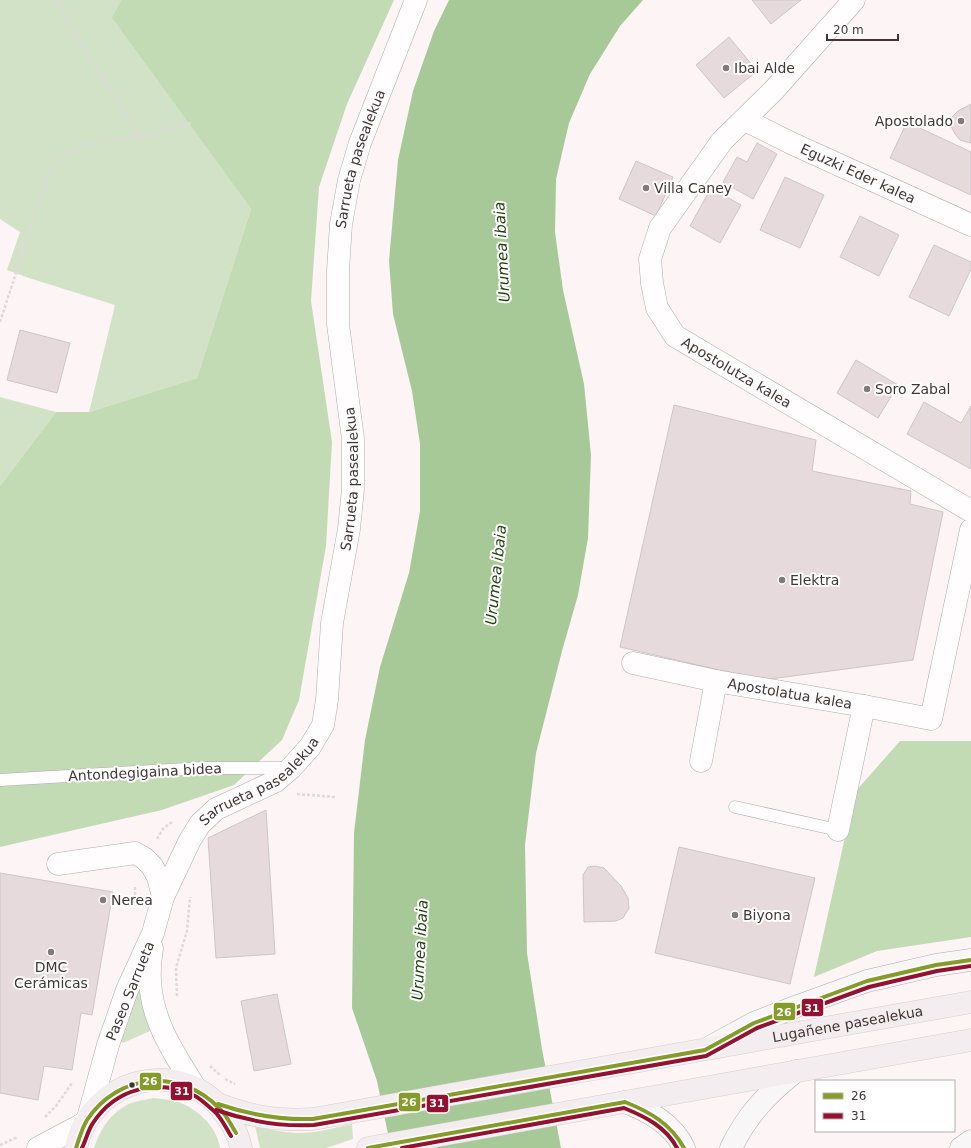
<svg xmlns="http://www.w3.org/2000/svg" width="971" height="1148" viewBox="0 0 971 1148" font-family="'DejaVu Sans',sans-serif">
	<style>
		.green { fill: #d2e2c7 }
		.forest { fill: #c3dbb5 }
		.water { fill: #a7c897 }
		.building { fill: #e6dadd; stroke: #cfc5c7 }
		.lines { fill: none; stroke-linecap: round; stroke-linejoin: round }
		.lane-casing { stroke: #b2a9ab; stroke-width: 13 }
		.street-casing { stroke: #b2a9ab; stroke-width: 23 }
		.secondary-casing { stroke: #b2a9ab; stroke-width: 23 }
		.primary-casing { stroke: #d5cfcf; stroke-width: 23 }
		.path { stroke: #dddada; stroke-width: 2.5; stroke-dasharray: 3 2; stroke-linecap: butt }
		.lane { stroke: #fffdfe; stroke-width: 12 }
		.street { stroke: #fffdfe; stroke-width: 22 }
		.secondary { stroke: #f9f6f7; stroke-width: 22 }
		.primary { stroke: #f4edef; stroke-width: 22 }
		.bus-1-casing { stroke: #fff; stroke-width: 7 }
		.bus-2-casing { stroke: #fff; stroke-width: 7 }
		.bus-1 { stroke: #859b2a; stroke-width: 4 }
		.bus-2 { stroke: #941231; stroke-width: 4 }
		.poi-dot { fill: #83787a; stroke: #fff; stroke-width: 1.5 }
		.bus-dot { fill: #423537; stroke: #fff; stroke-width: 1.5 }
		.labels { text-anchor: middle; dominant-baseline: central; stroke-width: 4; stroke-linejoin: round; paint-order: stroke }
		.poi-label { font-size: 14px; fill: #423537; stroke: #fff; text-anchor: start }
		.street-label { font-size: 14px; fill: #423537; stroke: #fff }
		.water-label { font-size: 15px; font-style: italic; fill: #1f3f0e; stroke: #fff }
		.line-badge { stroke: #fff; stroke-width: 1.5 }
		.badge-label { font-size: 11px; text-anchor: middle; font-weight: bold; fill: #fff }
	</style>
	<rect width="100%" height="100%" fill="#fcf4f5"/>
	<!-- green -->
	<g class="green">
		<polygon points="0,0 121,0 113,19 251,209 197,378 89,412 115,305 29,278 7,270 20,232 0,219"/>
		<polygon points="0,397 56,412 0,486"/>
		<polygon points="140,980 144,1012 150,1031 123,1043 119,1041"/>
		<path d="M153,1098c6,1 15,1 21,3 21,5 43,25 46,47h-126c7,-20 17,-36 37,-45 6,-2 15,-3 22,-5z"/>
		<path d="M352,1124l1,15 -27,9h-66l-5,-22c13,3 26,6 40,7 19,1 38,-5 57,-9z"/>
	</g>
	<!-- forest -->
	<g class="forest">
		<polygon points="121,0 394,0 347,104 319,187 311,301 332,442 326,546 299,700 282,740 234,785 162,810 0,847 0,486 56,412 89,412 197,378 251,209 112,18"/>
		<polygon points="900,741 971,741 971,937 877,951 814,977 855,792"/>
	</g>
	<!-- water -->
	<polygon class="water" points="449,0 643,0 620,26 590,74 569,123 556,179 555,232 563,290 584,384 591,455 588,538 578,595 562,651 536,753 525,845 527,953 542,1049 561,1148 391,1148 377,1081 352,1008 354,833 365,740 380,667 409,573 420,511 420,444 412,391 393,314 389,261 398,160 413,91 434,31"/>
	<!-- building -->
	<g class="building">
		<polygon points="752,0 801,0 771,24"/>
		<polygon points="729,37 757,71 724,98 696,65"/>
		<polygon points="971,104 971,142 970,143 960,140 955,134 951,126 952,117 958,111"/>
		<polygon points="907,122 971,152 971,195 890,158"/>
		<polygon points="757,143 777,154 753,199 723,182 737,157 747,162"/>
		<polygon points="636,161 673,177 656,216 619,199"/>
		<polygon points="785,177 824,195 800,248 760,230"/>
		<polygon points="711,188 741,205 720,243 690,226"/>
		<polygon points="860,216 899,235 879,276 840,257"/>
		<polygon points="934,245 971,262 971,269 949,316 909,297"/>
		<polygon points="20,330 70,343 57,393 7,380"/>
		<polygon points="856,360 898,385 878,418 837,393"/>
		<polygon points="924,402 961,423 971,406 971,469 907,434"/>
		<polygon points="674,405 816,440 812,471 911,491 910,504 943,512 913,660 763,680 620,647"/>
		<polygon points="266,810 275,954 216,958 208,838"/>
		<polygon points="679,847 815,878 790,984 655,953"/>
		<polygon points="595,866 604,868 621,886 628,898 629,908 623,918 616,921 584,922 583,875 588,867"/>
		<polygon points="0,873 113,892 92,1015 81,1013 72,1070 44,1066 38,1100 0,1093"/>
		<polygon points="277,994 291,1064 254,1071 241,1001"/>
	</g>
	<g class="lines">
		<!-- lane casing -->
		<g class="lane-casing">
			<g id="lane">
				<polyline points="0,780 203,768 289,768"/>
				<polyline points="735,807 838,830"/>
			</g>
		</g>
		<!-- street casing -->
		<g class="street-casing">
			<g id="street">
				<path id="s1" d="M854,0l-80,90 -52,51 -62,87 -10,31 2,24 5,25 18,28 296,175"/>
				<path id="s2" d="M745,120l46,23 180,82"/>
				<path id="s3" d="M633,663l83,18 148,25 67,13 40,-189"/>
				<polyline points="701,761 716,681"/>
				<polyline points="838,830 864,706"/>
				<polyline points="58,864 135,853 144,858 152,866 158,877 163,897 153,933 127,990 108,1045 88,1118"/>
				<path id="s4" d="M163,897l27,-57 10,-16 16,-15 60,-28 15,-13 19,-21 13,-22 4,-25 5,-77 17,-94 4,-40v-50l-15,-115v-53l3,-47 8,-44 11,-37 56,-143"/>
				<path d="M152,948c-1,10 -3,21 -2,31 1,42 25,76 46,110"/>
				<polyline points="38,1148 85,1123"/>
			</g>
		</g>
		<!-- secondary casing -->
		<g class="secondary-casing">
			<g id="secondary">
				<polyline points="710,1047 754,1023 795,1007 867,981 936,965 971,960"/>
				<path d="M625,1102c24,9 48,22 59,46"/>
				<path d="M731,1148c16,-33 36,-54 65,-77"/>
				<polyline points="961,1148 971,1141"/>
			</g>
		</g>
		<!-- primary casing -->
		<g class="primary-casing">
			<g id="primary">
				<path id="s5" d="M218,1104c34,13 59,17 95,15l658,-117"/>
				<path d="M76,1148c15,-71 107,-94 150,-33 7,10 13,21 15,33"/>
				<polyline points="368,1148 971,1040"/>
			</g>
		</g>
		<!-- path -->
		<g class="path">
			<polyline points="57,0 90,59 141,137"/>
			<polyline points="0,322 46,181 58,161 78,147 101,140 141,137 191,123"/>
			<polyline points="297,794 335,797"/>
			<polyline points="157,839 163,829 172,822"/>
			<polyline points="135,887 135,904"/>
			<polyline points="177,996 176,968 187,931 190,897"/>
			<polyline points="210,1066 220,1075"/>
			<polyline points="225,1079 235,1084"/>
			<polyline points="45,1117 56,1106 72,1083"/>
			<polyline points="0,1145 18,1137"/>
		</g>
		<!-- lane -->
		<use href="#lane" class="lane"/>
		<!-- street -->
		<use href="#street" class="street"/>
		<!-- secondary -->
		<use href="#secondary" class="secondary"/>
		<!-- primary -->
		<use href="#primary" class="primary"/>
		<!-- bus-1 casing -->
		<g class="bus-1-casing">
			<g id="bus-1">
				<path d="M218,1104c32,11 62,16 95,15l392,-69 49,-27 113,-42 69,-16 35,-5"/>
				<path d="M76,1148c3,-9 6,-20 11,-28 31,-47 93,-52 132,-12 7,6 12,17 17,25"/>
				<path d="M368,1148l257,-46c25,10 46,22 59,46"/>
			</g>
		</g>
		<!-- bus-2 casing -->
		<g class="bus-2-casing">
			<g id="bus-2">
				<path d="M216,1110c32,11 64,17 98,15l392,-69 51,-28 112,-41 68,-16 34,-5"/>
				<path d="M82,1148c4,-8 6,-18 11,-25 23,-35 64,-45 102,-27 6,3 13,10 19,15 7,6 12,17 17,25"/>
				<path d="M402,1148l222,-40c22,9 42,19 53,40"/>
			</g>
		</g>
		<!-- bus-1 -->
		<use href="#bus-1" class="bus-1"/>
		<!-- bus-2 -->
		<use href="#bus-2" class="bus-2"/>
	</g>
	<!-- markers -->
	<g class="poi-dot">
		<circle cx="726" cy="68" r="4"/>
		<circle cx="961" cy="121" r="4"/>
		<circle cx="646" cy="188" r="4"/>
		<circle cx="867" cy="389" r="4"/>
		<circle cx="782" cy="580" r="4"/>
		<circle cx="103" cy="900" r="4"/>
		<circle cx="735" cy="915" r="4"/>
		<circle cx="51" cy="952" r="4"/>
	</g>
	<circle class="bus-dot" cx="132" cy="1085" r="3.5"/>
	<g class="labels">
		<!-- poi labels -->
		<g class="poi-label">
			<text x="734" y="68">Ibai Alde</text>
			<text x="953" y="121" text-anchor="end">Apostolado</text>
			<text x="654" y="188">Villa Caney</text>
			<text x="875" y="389">Soro Zabal</text>
			<text x="790" y="580">Elektra</text>
			<text x="111" y="900">Nerea</text>
			<text x="743" y="915">Biyona</text>
			<text x="51" y="967" text-anchor="middle">DMC<tspan x="51" dy="16">Cerámicas</tspan></text>
		</g>
		<!-- street labels -->
		<g class="street-label">
			<text stroke="none"><textPath href="#s4" startOffset="816">Sarrueta pasealekua</textPath></text>
			<text stroke="none"><textPath href="#s2" startOffset="125">Eguzki Eder kalea</textPath></text>
			<text stroke="none"><textPath href="#s1" startOffset="487">Apostolutza kalea</textPath></text>
			<text stroke="none"><textPath href="#s4" startOffset="492">Sarrueta pasealekua</textPath></text>
			<text stroke="none"><textPath href="#s3" startOffset="160">Apostolatua kalea</textPath></text>
			<text transform="translate(145 772) rotate(-3)">Antondegigaina bidea</text>
			<text stroke="none"><textPath href="#s4" startOffset="156">Sarrueta pasealekua</textPath></text>
			<text transform="translate(130 991) rotate(-68)">Paseo Sarrueta</text>
			<text stroke="none"><textPath href="#s5" startOffset="640">Lugañene pasealekua</textPath></text>
		</g>
		<!-- water labels -->
		<g class="water-label">
			<text transform="translate(502 252) rotate(-93)">Urumea ibaia</text>
			<text transform="translate(496 575) rotate(-84)">Urumea ibaia</text>
			<text transform="translate(420 950) rotate(-87)">Urumea ibaia</text>
		</g>
	</g>
	<g class="line-badge">
		<rect x="801" y="998" width="23" height="19" rx="4" fill="#941231"/>
		<rect x="773" y="1002" width="23" height="19" rx="4" fill="#859b2a"/>
		<rect x="139" y="1072" width="23" height="19" rx="4" fill="#859b2a"/>
		<rect x="170" y="1081" width="23" height="20" rx="4" fill="#941231"/>
		<rect x="398" y="1092" width="23" height="20" rx="4" fill="#859b2a"/>
		<rect x="426" y="1094" width="23" height="19" rx="4" fill="#941231"/>
	</g>
	<g class="badge-label">
		<text x="812" y="1012">31</text>
		<text x="784" y="1016">26</text>
		<text x="150" y="1085">26</text>
		<text x="182" y="1095">31</text>
		<text x="409" y="1106">26</text>
		<text x="437" y="1107">31</text>
	</g>
	<!-- legend -->
	<rect x="815" y="1080" width="140" height="52" fill="#ffffff" stroke="#b3aeaf"/>
	<rect x="823" y="1093" width="20" height="6" fill="#859b2a" stroke="#b3aeaf"/>
	<text x="851" y="1100" font-size="12" fill="#423537">26</text>
	<rect x="823" y="1113" width="20" height="6" fill="#941231" stroke="#b3aeaf"/>
	<text x="851" y="1120" font-size="12" fill="#423537">31</text>
	<!-- scale -->
	<path d="M827 34v6h71v-6" fill="none" stroke="#423537" stroke-width="2"/>
	<text x="833" y="34" font-size="12" fill="#423537" stroke="#ffffff" stroke-width="3" paint-order="stroke">20 m</text>
</svg>
